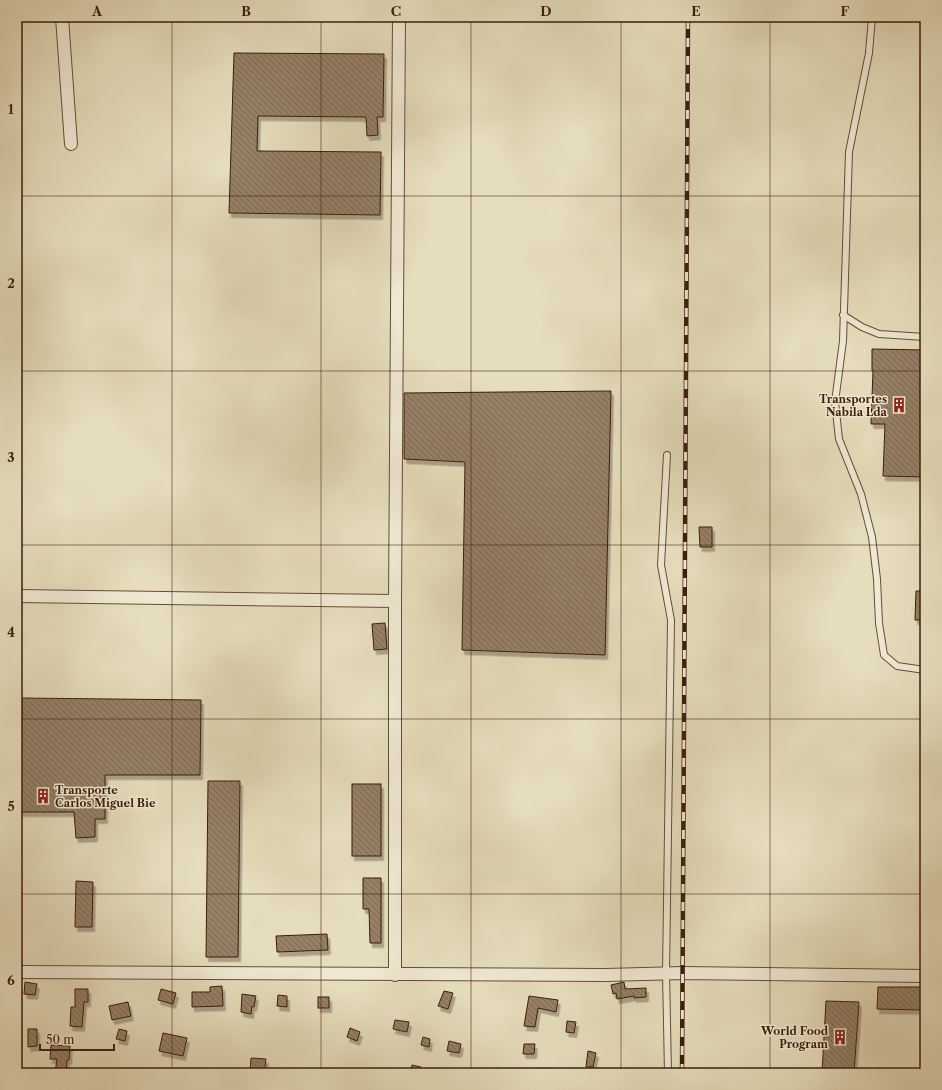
<svg xmlns="http://www.w3.org/2000/svg" width="942" height="1090" viewBox="0 0 942 1090" font-family="'Libre Caslon Text',serif">
	<style>
		.building { fill: url(#building-back-hatch); stroke: #3d1c0b; filter: url(#shadow) }
		.lines { fill: none; stroke-linecap: round; stroke-linejoin: round }
		.lane-casing { stroke: #674c37; stroke-width: 8 }
		.street-casing { stroke: #674c37; stroke-width: 14 }
		.lane { stroke: #efe9d3; stroke-width: 6 }
		.street { stroke: #efe9d3; stroke-width: 12 }
		.rail-casing { stroke: #3d1c0b; stroke-width: 4.5 }
		.rail { stroke: #efe9d3; stroke-width: 3; stroke-dasharray: 9; stroke-linecap: butt }
		.grid { fill: none; stroke: #3d1c0b; stroke-width: 1; stroke-opacity: 0.55 }
		.labels { text-anchor: middle; dominant-baseline: central; stroke-width: 3; stroke-linejoin: round; paint-order: stroke }
		.poi-label { font-size: 11px; font-weight: bold; fill: #3d1c0b; stroke: #efe9d3; text-anchor: end }
		.neatline { fill: none; stroke: #3d1c0b; stroke-width: 1.5 }
		.grid-label { font-size: 13px; text-anchor: middle; font-weight: bold; fill: #3d1c0b }
	</style>
	<defs>
		<pattern id="building-back-hatch" width="6" height="6" patternUnits="userSpaceOnUse"><rect width="6" height="6" fill="#958067"/><path d="M-1 5l2 2M0 0l6 6M5-1l2 2" fill="none" stroke="#7b6853"/></pattern>
		<filter id="shadow"><feDropShadow dx="2.5" dy="4.5" stdDeviation="0" flood-color="#0004"/></filter>
	</defs>
	<rect width="100%" height="100%" fill="#e6ddbc"/>
	<filter id="stains"><feTurbulence type="fractalNoise" baseFrequency=".005" numOctaves="4"/><feColorMatrix values="0 0 0 0 .2 0 0 0 0 .09 0 0 0 0 .02 0 0 0 .5 -.17"/></filter>
	<radialGradient id="worn" r=".72"><stop offset=".6" stop-color="#630" stop-opacity="0"/><stop offset="1" stop-color="#630" stop-opacity=".3"/></radialGradient>
	<!-- building -->
	<g class="building">
		<polygon points="234,53 384,54 383,117 377,117 378,135 367,136 366,117 258,116 257,151 381,152 380,215 229,213"/>
		<polygon points="872,349 925,350 925,477 883,476 885,424 871,424 873,371 872,371"/>
		<polygon points="611,391 605,655 462,650 465,462 404,459 404,393"/>
		<polygon points="699,527 712,527 712,547 700,547"/>
		<polygon points="916,591 925,591 925,620 915,620"/>
		<polygon points="385,623 387,649 374,650 372,624"/>
		<polygon points="22,698 201,700 200,775 105,775 105,819 95,819 95,837 76,838 74,812 17,812 17,780 21,780"/>
		<polygon points="208,781 240,781 238,957 206,957"/>
		<rect x="352" y="784" width="29" height="72"/>
		<polygon points="363,878 381,878 381,943 370,943 369,909 363,909"/>
		<polygon points="76,881 93,882 92,927 75,927"/>
		<polygon points="327,934 328,950 277,952 276,936"/>
		<polygon points="25,982 37,984 35,995 24,994"/>
		<polygon points="624,982 625,989 646,988 646,997 634,998 634,996 617,999 616,993 613,994 611,985"/>
		<polygon points="222,986 223,1006 192,1007 192,992 210,992 210,987"/>
		<polygon points="878,987 922,987 922,1010 877,1009"/>
		<polygon points="75,989 88,989 88,1002 84,1002 82,1027 70,1026 71,1007 75,1007"/>
		<polygon points="161,989 176,993 173,1004 158,1000"/>
		<polygon points="444,991 453,993 448,1009 438,1006"/>
		<polygon points="242,994 256,996 254,1007 252,1006 251,1014 241,1012"/>
		<polygon points="278,995 287,996 287,1007 277,1006"/>
		<polygon points="529,996 558,1000 556,1012 538,1008 535,1027 524,1026"/>
		<rect x="318" y="997" width="11" height="11"/>
		<polygon points="826,1001 859,1002 854,1073 822,1073"/>
		<polygon points="128,1002 131,1016 112,1020 109,1006"/>
		<polygon points="395,1020 409,1022 407,1032 393,1029"/>
		<polygon points="567,1021 576,1022 574,1033 566,1032"/>
		<polygon points="350,1028 360,1032 357,1041 347,1037"/>
		<polygon points="28,1029 37,1029 37,1046 28,1047"/>
		<polygon points="119,1029 127,1031 125,1041 116,1039"/>
		<polygon points="163,1033 187,1038 183,1056 159,1051"/>
		<polygon points="423,1037 430,1039 429,1047 421,1045"/>
		<polygon points="449,1041 461,1044 459,1053 447,1051"/>
		<polygon points="524,1044 535,1044 534,1054 523,1054"/>
		<polygon points="51,1045 70,1046 69,1060 67,1060 66,1073 55,1073 57,1059 50,1059"/>
		<polygon points="588,1051 596,1053 593,1067 586,1067"/>
		<polygon points="251,1058 266,1059 264,1073 250,1073"/>
		<polygon points="412,1065 421,1067 419,1073 410,1073"/>
	</g>
	<g class="lines">
		<!-- lane casing -->
		<g class="lane-casing">
			<g id="lane">
				<polyline points="872,17 869,53 849,152 843,341 835,402 839,439 861,494 872,537 877,579 879,623 884,655 897,666 925,670"/>
				<polyline points="843,315 862,327 879,334 925,337"/>
				<polyline points="667,455 661,565 671,620 666,973 668,1073"/>
			</g>
		</g>
		<!-- street casing -->
		<g class="street-casing">
			<g id="street">
				<polyline points="62,17 71,144"/>
				<polyline points="17,596 395,601"/>
				<polyline points="17,972 605,975 682,973 925,976"/>
				<polyline points="395,975 395,601 399,17"/>
			</g>
		</g>
		<!-- lane -->
		<use href="#lane" class="lane"/>
		<!-- street -->
		<use href="#street" class="street"/>
		<!-- rail casing -->
		<g class="rail-casing">
			<polyline id="rail" points="682,1073 688,17"/>
		</g>
		<!-- rail -->
		<use href="#rail" class="rail"/>
	</g>
	<!-- grid -->
	<path class="grid" d="M172,17v1056M321,17v1056M471,17v1056M621,17v1056M770,17v1056M17,196h908M17,371h908M17,545h908M17,719h908M17,894h908"/>
	<!-- icons -->
	<defs>
		<g id="building-bare" transform="scale(1.2)"><path d="M-4-6H4V6H1V3H-1V6H-4ZM-2.5-4.3h1.7v1.8h-1.7ZM.8-4.3h1.7v1.8H.8ZM-2.5-1h1.7V.8h-1.7ZM.8-1h1.7V.8H.8Z" fill="#8f2418" stroke="#efe9d3" stroke-width="2.5" paint-order="stroke"/></g>
	</defs>
	<g fill-rule="evenodd">
		<use href="#building-bare" x="899" y="405"/>
		<use href="#building-bare" x="43" y="796"/>
		<use href="#building-bare" x="840" y="1037"/>
	</g>
	<g class="labels">
		<!-- poi labels -->
		<g class="poi-label">
			<text x="887" y="399">Transportes<tspan x="887" dy="13">Nabila Lda</tspan></text>
			<text x="55" y="790" text-anchor="start">Transporte<tspan x="55" dy="13">Carlos Miguel Bie</tspan></text>
			<text x="828" y="1031">World Food<tspan x="828" dy="13">Program</tspan></text>
		</g>
	</g>
	<!-- margin -->
	<rect width="942" height="1090" fill="none" stroke="#e6ddbc" stroke-width="44"/>
	<!-- scale -->
	<path d="M40 1044v6h74v-6" fill="none" stroke="#3d1c0b" stroke-width="2"/>
	<text x="46" y="1044" font-size="12" fill="#3d1c0b" stroke="#efe9d3" stroke-width="3" paint-order="stroke">50 m</text>
	<rect x="22" y="22" width="898" height="1046" class="neatline"/>
	<g class="grid-label">
		<text x="97" y="16">A</text>
		<text x="246" y="16">B</text>
		<text x="396" y="16">C</text>
		<text x="546" y="16">D</text>
		<text x="696" y="16">E</text>
		<text x="845" y="16">F</text>
		<text x="11" y="114">1</text>
		<text x="11" y="288">2</text>
		<text x="11" y="462">3</text>
		<text x="11" y="637">4</text>
		<text x="11" y="811">5</text>
		<text x="11" y="985">6</text>
	</g>
	<rect width="100%" height="100%" filter="url(#stains)"/>
	<rect width="100%" height="100%" fill="url(#worn)"/>
</svg>
